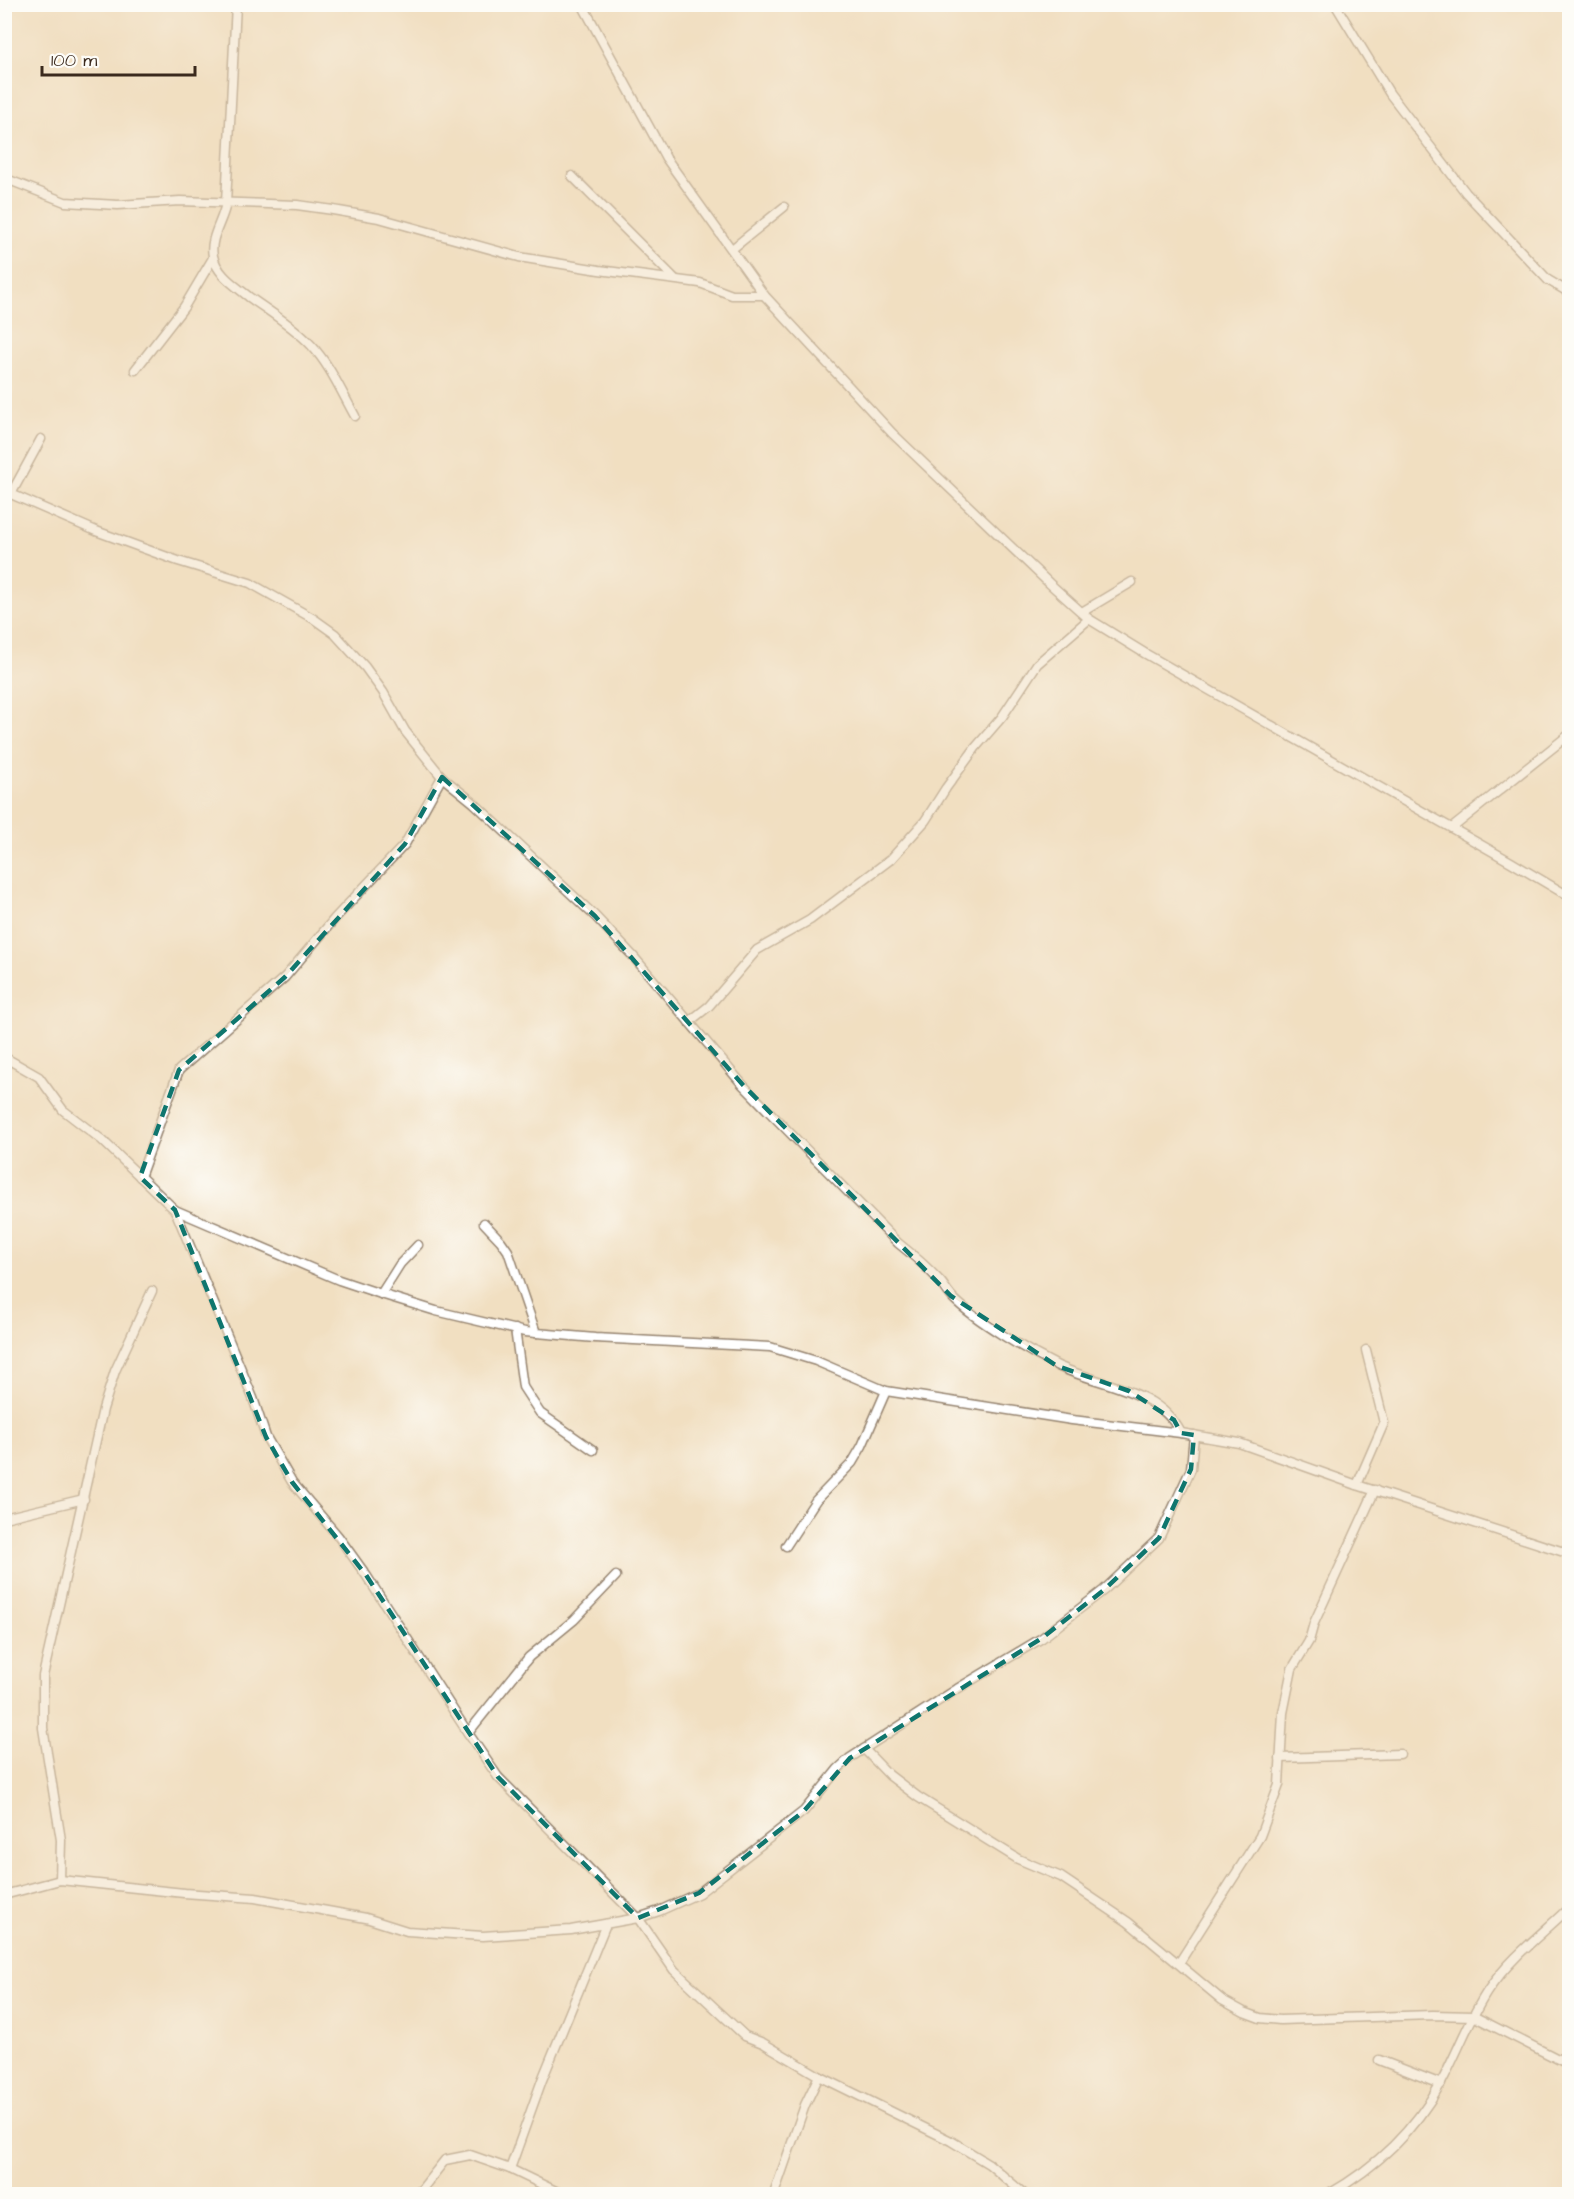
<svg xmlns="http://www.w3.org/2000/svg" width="1574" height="2199" viewBox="0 0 1574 2199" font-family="'Architects Daughter',sans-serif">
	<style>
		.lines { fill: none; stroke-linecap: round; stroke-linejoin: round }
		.street-casing { stroke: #968470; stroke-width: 11 }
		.street { stroke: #fff; stroke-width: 8 }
		.marked { fill: none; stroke: #0f766e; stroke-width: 4.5; stroke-dasharray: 12 8; stroke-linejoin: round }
	</style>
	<rect width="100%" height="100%" fill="#fdfcf7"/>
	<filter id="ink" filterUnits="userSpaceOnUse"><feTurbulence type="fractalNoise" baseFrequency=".0167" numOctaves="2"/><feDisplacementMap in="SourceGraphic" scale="12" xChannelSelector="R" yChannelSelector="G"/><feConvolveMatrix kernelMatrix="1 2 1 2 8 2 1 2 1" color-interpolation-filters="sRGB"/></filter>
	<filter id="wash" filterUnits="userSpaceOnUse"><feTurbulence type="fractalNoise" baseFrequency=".008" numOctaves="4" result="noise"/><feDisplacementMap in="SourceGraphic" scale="24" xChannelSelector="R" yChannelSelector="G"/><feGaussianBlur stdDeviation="1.35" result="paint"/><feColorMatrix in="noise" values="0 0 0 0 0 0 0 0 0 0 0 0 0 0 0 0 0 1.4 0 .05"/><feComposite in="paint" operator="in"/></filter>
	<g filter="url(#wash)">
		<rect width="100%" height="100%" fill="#f1dfc1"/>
	</g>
	<g filter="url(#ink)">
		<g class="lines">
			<!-- street casing -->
			<g class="street-casing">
				<g id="street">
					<path d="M236,4l-10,199c-3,18 -17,35 -13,53 4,19 23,30 36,41 21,15 44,29 62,48 19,20 31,48 44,71"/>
					<polyline points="582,4 666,158 764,295 892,433 1049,583 1089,619 1146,654 1511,862 1570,897"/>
					<polyline points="1335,4 1390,94 1466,193 1548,280 1570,293"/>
					<polyline points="572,176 675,279"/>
					<polyline points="4,178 65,202 118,205 180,201 297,205 333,210 379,218 519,257 599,270 700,283 732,295 764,295"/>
					<polyline points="732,249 784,207"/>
					<polyline points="135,370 184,307 213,258"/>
					<path d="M4,491l92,40 82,30 72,22 64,36 21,15 30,33 18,25 22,39 37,46 32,26 121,113 38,40 110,129 155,158c14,11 28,23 41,37 5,5 8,12 14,18 23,23 73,52 103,67 42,21 101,22 125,68"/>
					<polyline points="11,494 41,439"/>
					<polyline points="1082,612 1132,582"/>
					<polyline points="1452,828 1570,734"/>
					<polyline points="689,1022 709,1006 757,950 810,920 891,859 925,821 946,788 976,747 1002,717 1037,664 1089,619"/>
					<polyline points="4,1057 39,1077 63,1110 102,1140 175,1210 339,1280 381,1294 436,1311 525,1332 595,1338 770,1347 816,1361 886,1391 1072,1420 1181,1433 1239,1443 1357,1485 1570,1554"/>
					<polyline points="140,1177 179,1070 285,977 335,918 405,844 442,777"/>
					<polyline points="175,1210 253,1398 266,1437 292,1482 338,1536 366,1575 468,1733 498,1777 638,1918 674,1970 745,2036 763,2043 819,2076 951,2141 989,2164 1024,2194"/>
					<polyline points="484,1223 501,1241 508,1251 536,1333"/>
					<polyline points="381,1294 400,1264 418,1245"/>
					<polyline points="515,1329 523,1387 540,1413 593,1450"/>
					<polyline points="1357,1485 1384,1423 1366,1350"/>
					<polyline points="4,1518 84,1499"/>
					<polyline points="786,1546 816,1500 852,1463 862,1446 886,1391"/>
					<polyline points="468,1733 529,1657 574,1620 616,1576"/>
					<polyline points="864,1749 889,1775 918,1797 1018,1859 1061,1877 1128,1922 1222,2000 1244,2012 1260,2018 1280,2020 1433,2015 1473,2016 1570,2065"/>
					<polyline points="1280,1758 1400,1754"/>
					<polyline points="60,1880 61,1840 43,1728 43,1676 103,1409 115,1371 152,1291"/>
					<polyline points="4,1895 60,1880 184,1893 255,1898 366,1918 407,1931 483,1936 571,1930 638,1918 659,1911 699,1893 804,1811 838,1769 850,1758 957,1689 1042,1638 1104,1590 1159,1538 1191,1469 1194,1435"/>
					<polyline points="1179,1963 1260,1836 1279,1785 1283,1713 1292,1669 1309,1641 1314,1623 1375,1490"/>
					<polyline points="1379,2060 1441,2084"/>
					<polyline points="510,2169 542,2080 606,1924"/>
					<polyline points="415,2194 422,2189 445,2160 470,2155 510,2169 562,2194"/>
					<polyline points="774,2194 805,2105 819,2076"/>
					<path d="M1329,2194c48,-27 85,-63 112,-111 17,-31 28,-65 48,-94 21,-31 54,-56 81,-82"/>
				</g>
			</g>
			<!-- street -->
			<use href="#street" class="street"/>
		</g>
	</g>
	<!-- marked area -->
	<path d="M0 0H1574V2199H0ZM442,777l153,139 148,169 208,211 106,70 72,25 45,29 7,13 13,2 -3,34 -32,69 -55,52 -62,48 -192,120 -46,53 -105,82 -61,25 -140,-141 -132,-202 -74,-93 -26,-45 -91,-227 -35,-33 39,-107 106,-93 120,-133z" fill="#f1dfc1" fill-opacity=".55" fill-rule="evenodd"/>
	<path class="marked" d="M442,777l153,139 148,169 208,211 106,70 72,25 45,29 7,13 13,2 -3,34 -32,69 -55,52 -62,48 -192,120 -46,53 -105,82 -61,25 -140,-141 -132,-202 -74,-93 -26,-45 -91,-227 -35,-33 39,-107 106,-93 120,-133z"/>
	<!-- margin -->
	<rect width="1574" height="2199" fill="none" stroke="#fdfcf7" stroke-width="24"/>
	<!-- scale -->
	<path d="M42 66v9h153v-9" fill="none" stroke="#3b2a1e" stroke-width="3"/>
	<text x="51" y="66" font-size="18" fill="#3b2a1e" stroke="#fdfcf7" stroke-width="4.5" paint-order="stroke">100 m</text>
</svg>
